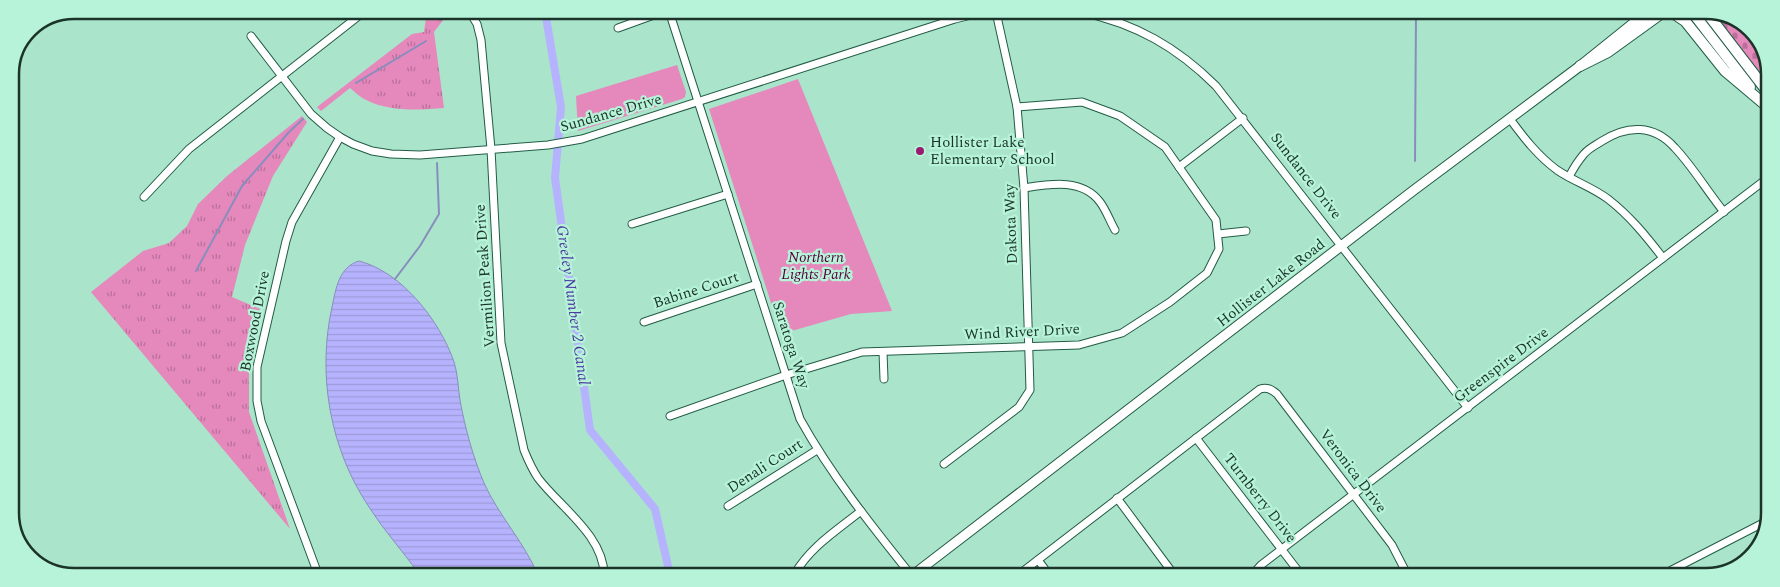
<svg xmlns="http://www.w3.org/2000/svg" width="1780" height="587" viewBox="0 0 1780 587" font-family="Spectral,serif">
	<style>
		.grass { fill: url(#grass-tufts) }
		.cemetery { fill: url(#cemetery-stones) }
		.green { fill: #e588bc }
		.water { fill: url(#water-rules); stroke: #888dbe }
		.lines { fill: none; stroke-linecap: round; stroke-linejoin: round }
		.stream { stroke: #888dbe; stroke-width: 2 }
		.canal { stroke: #b6b3fe; stroke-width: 8 }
		.minor-casing { stroke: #225c46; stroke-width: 9 }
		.tertiary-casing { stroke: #225c46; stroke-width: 11 }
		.primary-casing { stroke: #225c46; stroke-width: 12 }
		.minor { stroke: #fff; stroke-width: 7 }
		.tertiary { stroke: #fff; stroke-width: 9 }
		.primary { stroke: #fff; stroke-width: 10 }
		.poi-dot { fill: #9a1a6f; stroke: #b7f3d8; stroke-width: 2 }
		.labels { text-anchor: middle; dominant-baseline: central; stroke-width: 4.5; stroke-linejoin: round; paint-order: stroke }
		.street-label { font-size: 15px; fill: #1b3329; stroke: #b7f3d8 }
		.poi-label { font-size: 15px; fill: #1b3329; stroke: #b7f3d8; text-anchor: start }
		.park-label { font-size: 15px; font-style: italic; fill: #55003b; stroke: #b7f3d8 }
		.water-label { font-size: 16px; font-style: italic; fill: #4c39a2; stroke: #b7f3d8 }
		.rim { fill: none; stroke: #1b3329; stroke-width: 2.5 }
	</style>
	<defs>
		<pattern id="grass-tufts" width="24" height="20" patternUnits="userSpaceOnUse" patternTransform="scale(1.25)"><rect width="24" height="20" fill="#e588bc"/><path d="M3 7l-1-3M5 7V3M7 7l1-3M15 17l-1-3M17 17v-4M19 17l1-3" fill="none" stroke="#b97099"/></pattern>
		<pattern id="cemetery-stones" width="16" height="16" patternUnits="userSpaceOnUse" patternTransform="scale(1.25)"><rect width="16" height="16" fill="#e588bc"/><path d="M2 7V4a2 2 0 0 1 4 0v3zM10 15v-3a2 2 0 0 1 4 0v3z" fill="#b97099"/></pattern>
		<pattern id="water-rules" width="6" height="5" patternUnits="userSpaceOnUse" patternTransform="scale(1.25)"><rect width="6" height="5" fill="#b6b3fe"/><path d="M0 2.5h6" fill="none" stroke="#9c9ada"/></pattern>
	</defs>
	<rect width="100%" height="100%" fill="#aae5cb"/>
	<!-- grass -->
	<g class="grass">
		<path d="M427,11h23l-16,21 10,76c-25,2 -54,4 -78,-8 -6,-3 -11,-8 -16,-12l-29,23 -4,-4 95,-73 12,-2z"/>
		<polygon points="302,116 307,122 273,176 245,245 232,297 260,309 249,369 249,412 290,529 91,292 143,251 169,243 187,226 198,204 227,176"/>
	</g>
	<!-- cemetery -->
	<polygon class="cemetery" points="1710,13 1727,13 1757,35 1770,69 1770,91"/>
	<!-- green -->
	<g class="green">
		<polygon points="677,65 686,92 685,97 682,99 578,131 576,96"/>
		<polygon points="798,79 892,311 851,314 781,334 709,109"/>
	</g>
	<!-- water -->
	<path class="water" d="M359,261c43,11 81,60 95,101 4,12 4,26 6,38 5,28 13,57 24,83 15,33 40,59 54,92l-119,-1c-16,-23 -35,-43 -50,-67 -39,-58 -52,-132 -37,-200 4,-19 7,-40 27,-46z"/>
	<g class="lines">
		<!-- stream -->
		<g class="stream">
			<polyline points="356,83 426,41"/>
			<polyline points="1415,161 1416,13"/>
			<polyline points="196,271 242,186 289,132 303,119"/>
			<polyline points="395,279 420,246 439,214 437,163"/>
		</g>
		<!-- canal -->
		<polyline class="canal" points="545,11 561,107 555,178 590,430 655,509 670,575"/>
		<!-- minor casing -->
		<g class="minor-casing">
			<g id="minor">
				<path d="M469,11l8,13 4,16 10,109 10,194 23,107c4,10 8,19 14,28 22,29 66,58 66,97"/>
				<path d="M669,11l131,408c31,56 71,106 111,156"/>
				<path d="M1082,12c54,12 95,35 134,74l252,322"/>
				<polyline points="1118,21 1122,12"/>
				<polyline points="618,28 665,11"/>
				<polyline points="251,36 311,114 327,128 340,137 353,144 372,151 391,154 420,155 548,145 582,139 955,19 983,12"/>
				<path d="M1510,119c14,19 28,37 47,51 16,11 35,17 51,29 22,17 38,37 55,59"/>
				<polyline points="1179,167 1243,118"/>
				<path d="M1569,177c4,-8 9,-16 15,-23 5,-6 12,-9 18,-13 25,-16 52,-17 73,7 18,19 32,43 49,64"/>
				<path d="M1024,188c26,-4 58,-10 76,14 6,8 10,19 15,28"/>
				<polyline points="144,197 189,149 365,11"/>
				<polyline points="632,224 728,194"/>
				<polyline points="1218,234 1246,231"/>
				<polyline points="644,322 757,284"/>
				<polyline points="883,352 884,379"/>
				<polyline points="670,416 786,375 862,352 1079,345 1122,333 1170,302 1207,273 1219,249 1216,220 1165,147 1120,116 1082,102 1017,107"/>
				<polyline points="1196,438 1302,576"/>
				<polyline points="944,464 1019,407 1030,390 1024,188 1017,107 996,12"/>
				<polyline points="1117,498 1175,576"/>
				<polyline points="728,506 817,450"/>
				<polyline points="1038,560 1050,576"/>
				<polyline points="318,574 261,421 257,401 257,367 286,241 292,222 340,137"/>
				<path d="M794,575c16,-28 42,-44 67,-64"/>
				<path d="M1017,576l243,-187c7,-2 11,0 17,5l115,151 16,31"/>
				<polyline points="1251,576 1261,565 1769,177"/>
				<polyline points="1658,577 1767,521"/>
			</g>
		</g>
		<!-- tertiary casing -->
		<g class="tertiary-casing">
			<polyline id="tertiary" points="913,575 1414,190 1580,66 1646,13"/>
		</g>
		<!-- primary casing -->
		<g class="primary-casing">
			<g id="primary">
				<polyline points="1673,13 1685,21 1725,71 1763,103"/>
				<polyline points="1693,13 1750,87"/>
				<polyline points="1707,13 1770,95"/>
				<polyline points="1580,66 1608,52 1662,13"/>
			</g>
		</g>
		<!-- minor -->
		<use href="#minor" class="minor"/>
		<!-- tertiary -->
		<use href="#tertiary" class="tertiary"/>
		<!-- primary -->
		<use href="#primary" class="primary"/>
	</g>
	<!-- markers -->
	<circle class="poi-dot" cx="920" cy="151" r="5"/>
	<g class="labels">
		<!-- street labels -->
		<g class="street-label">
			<text transform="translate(611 113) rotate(-16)">Sundance Drive</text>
			<text transform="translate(1306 176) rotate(52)">Sundance Drive</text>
			<text transform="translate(1011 224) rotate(-92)">Dakota Way</text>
			<text transform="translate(485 276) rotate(-94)">Vermilion Peak Drive</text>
			<text transform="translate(1271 283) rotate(-38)">Hollister Lake Road</text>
			<text transform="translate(696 290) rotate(-18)">Babine Court</text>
			<text transform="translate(255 321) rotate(-79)">Boxwood Drive</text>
			<text transform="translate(1022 332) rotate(-3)">Wind River Drive</text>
			<text transform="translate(791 345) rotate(72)">Saratoga Way</text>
			<text transform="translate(1501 365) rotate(-37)">Greenspire Drive</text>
			<text transform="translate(765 466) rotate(-33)">Denali Court</text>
			<text transform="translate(1353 471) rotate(53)">Veronica Drive</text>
			<text transform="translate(1260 498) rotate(52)">Turnberry Drive</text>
		</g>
		<!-- poi labels -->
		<g class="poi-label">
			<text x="930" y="142">Hollister Lake<tspan x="930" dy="17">Elementary School</tspan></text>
		</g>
		<!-- park labels -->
		<g class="park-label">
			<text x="816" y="257">Northern<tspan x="816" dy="17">Lights Park</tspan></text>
		</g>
		<!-- water labels -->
		<g class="water-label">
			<text transform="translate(573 305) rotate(82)">Greeley Number 2 Canal</text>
		</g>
	</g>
	<!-- crop -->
	<path d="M0 0H1780V587H0ZM74 19H1706A55 55 0 0 1 1761 74V513A55 55 0 0 1 1706 568H74A55 55 0 0 1 19 513V74A55 55 0 0 1 74 19Z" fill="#b7f3d8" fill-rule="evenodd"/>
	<path class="rim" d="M74 19H1706A55 55 0 0 1 1761 74V513A55 55 0 0 1 1706 568H74A55 55 0 0 1 19 513V74A55 55 0 0 1 74 19Z"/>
</svg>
